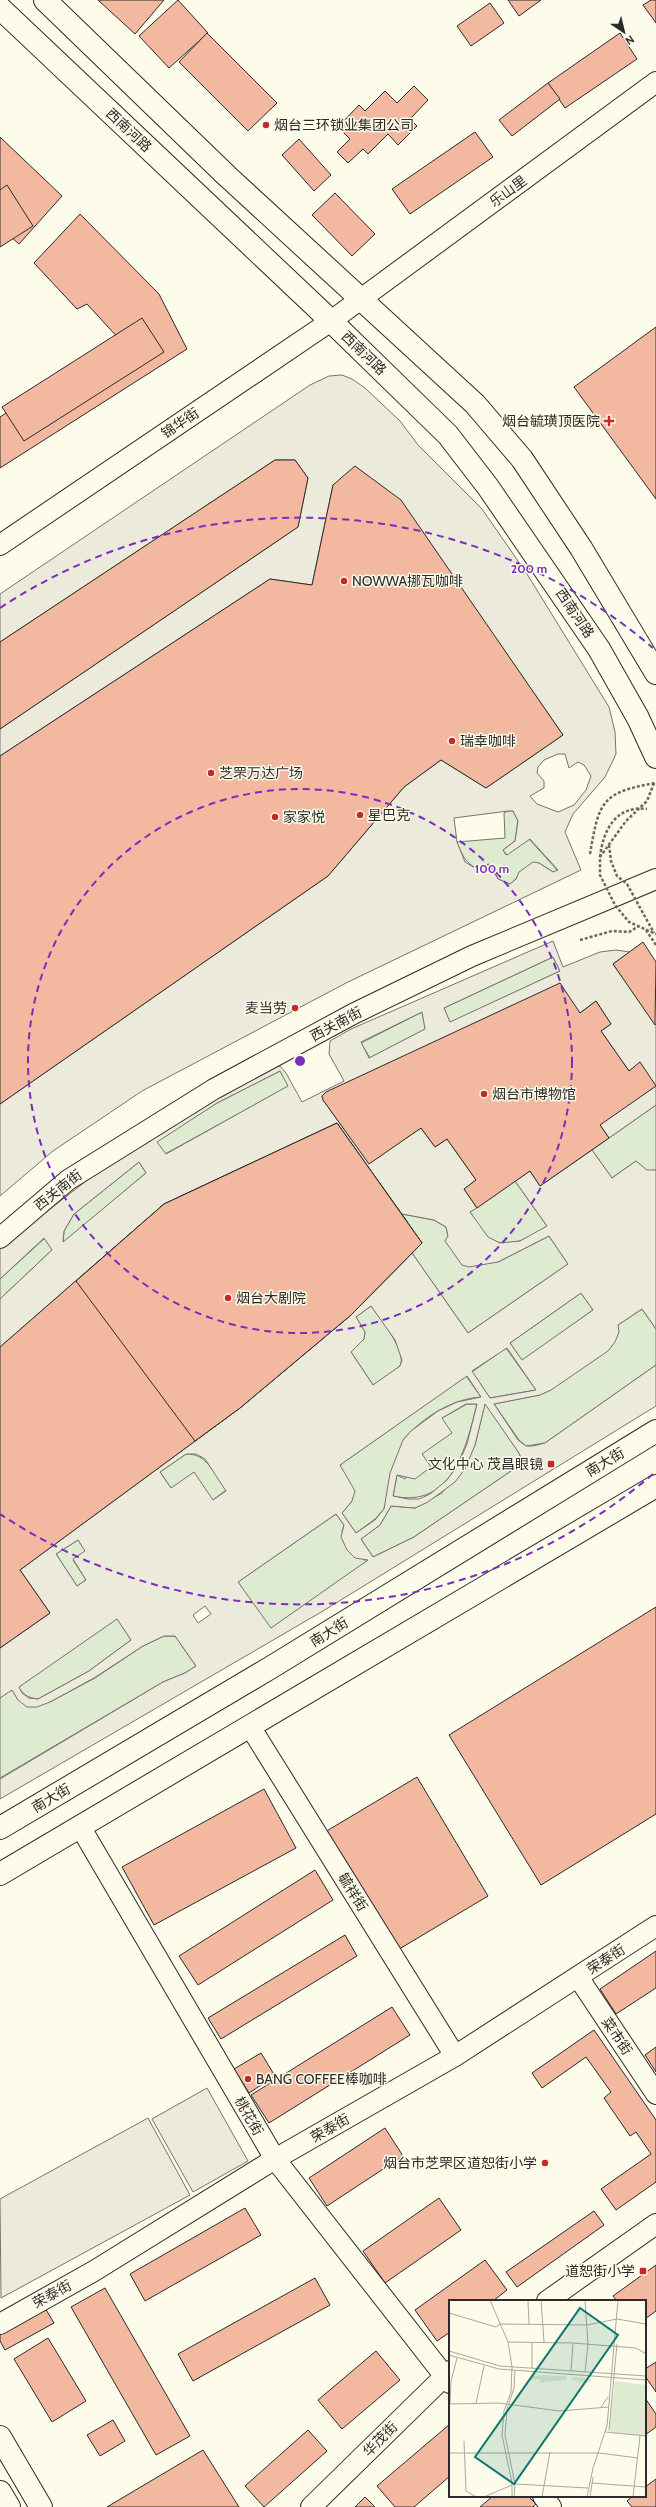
<svg xmlns="http://www.w3.org/2000/svg" width="656" height="2507" viewBox="0 0 656 2507" font-family="Cabin,'Noto Sans SC',sans-serif">
	<style>
		.green { fill: #deebd1; stroke: #74746e }
		.parking { fill: #eceadb; stroke: #74746e; fill-rule: evenodd }
		.building { fill: #f2b8a0; stroke: #2b2b2b }
		.lines { fill: none; stroke-linecap: round; stroke-linejoin: round }
		.minor-casing { stroke: #2b2b2b; stroke-width: 22 }
		.major-casing { stroke: #2b2b2b; stroke-width: 24 }
		.path { stroke: #6a6964; stroke-width: 2.5; stroke-dasharray: 3 2; stroke-linecap: butt }
		.minor { stroke: #fdfbea; stroke-width: 20 }
		.major { stroke: #fdfbea; stroke-width: 22 }
		.path-bridge { stroke: #6a6964; stroke-width: 2.5; stroke-dasharray: 3 2; stroke-linecap: butt }
		.ring { fill: none; stroke: #7b2cbf; stroke-width: 2; stroke-dasharray: 7 5 }
		.poi-dot { fill: #c62828; stroke: #fdfbea; stroke-width: 1.5 }
		.labels { text-anchor: middle; dominant-baseline: central; stroke-width: 3; stroke-linejoin: round; paint-order: stroke }
		.poi-label { font-size: 14px; fill: #2b2b2b; stroke: #fdfbea; text-anchor: start }
		.street-label { font-size: 14px; fill: #2b2b2b; stroke: #fdfbea }
		.inset-road { fill: none; stroke: #a9a89e; stroke-width: 1 }
		.view { fill: #0f766e; fill-opacity: 0.15; stroke: #0f766e; stroke-width: 2 }
		.inset-edge { fill: none; stroke: #2b2b2b; stroke-width: 2 }
		.centre { fill: #7b2cbf; stroke: #fdfbea; stroke-width: 2 }
		.ring-label { font-size: 12px; text-anchor: middle; font-weight: bold; fill: #7b2cbf; stroke: #fdfbea; stroke-width: 3; stroke-linejoin: round; paint-order: stroke }
	</style>
	<rect width="100%" height="100%" fill="#fdfbea"/>
	<!-- green -->
	<g class="green">
		<path d="M508,811h5l5,10 -3,20 -12,9 3,5 23,-16 29,32 -5,1 -14,-9c-23,6 -14,10 -29,21l-12,-5 -4,-8c-22,0 -30,-9 -37,-29l48,-4 -1,-25z"/>
		<polygon points="553,957 560,971 450,1023 444,1008"/>
		<polygon points="422,1012 426,1029 370,1058 361,1043"/>
		<polygon points="280,1071 289,1086 165,1154 156,1141 217,1103"/>
		<polygon points="656,1105 656,1170 647,1171 636,1161 612,1178 592,1150"/>
		<polygon points="139,1162 146,1173 63,1243 64,1231 74,1214"/>
		<path d="M515,1181l32,45c-16,11 -39,25 -58,12 -8,-5 -13,-18 -19,-26z"/>
		<polygon points="402,1214 434,1220 446,1227 448,1236 498,1262 549,1236 568,1264 468,1333 412,1253 422,1243"/>
		<polygon points="45,1238 52,1250 0,1299 0,1279"/>
		<polygon points="581,1293 593,1310 522,1361 510,1343"/>
		<path d="M371,1306c8,11 39,49 28,61 -7,7 -18,12 -26,18l-22,-33 13,-13 1,-7 -9,-15z"/>
		<polygon points="642,1309 656,1329 656,1365 545,1443 526,1446 519,1440 494,1404 539,1395 551,1390 618,1325"/>
		<polygon points="506,1348 536,1390 490,1398 472,1372"/>
		<path d="M466,1376l15,21c-30,2 -59,21 -78,43l-19,69 -9,10 -19,14 -14,-20 10,-12 -12,-36z"/>
		<polygon points="485,1403 519,1453 521,1458 520,1465 414,1537 373,1557 361,1539 380,1525 391,1506 415,1508 442,1493 475,1445"/>
		<path d="M467,1404h10c-11,44 -25,105 -84,92l4,-21 8,4 37,-61z"/>
		<path d="M186,1454c21,-1 29,21 40,36l-13,10 -42,-12 -11,-16z"/>
		<polygon points="336,1514 344,1525 342,1531 364,1560 369,1560 270,1629 238,1582"/>
		<polygon points="78,1540 86,1551 73,1560 86,1580 77,1586 56,1554"/>
		<path d="M117,1618l14,22 -42,31 -51,28c-10,-1 -14,-4 -20,-12z"/>
		<polygon points="164,1636 175,1636 196,1666 185,1673 163,1682 0,1778 0,1698 12,1689 18,1700 50,1702 95,1678 143,1646"/>
	</g>
	<!-- parking -->
	<g class="parking">
		<path d="M342,375l10,4 13,9 35,33 18,24 64,64 45,65 82,133 6,25 1,22 -11,23 -32,37 -8,18 16,38 -235,113 -204,108 -89,60 -53,45v-92l328,-228 76,-89 37,-27 45,28 77,-53 -156,-224 -74,-26 -21,100 -42,-6 -270,177v-27l298,-202 10,-49 -13,-18h-20l-275,182v-48l310,-209 19,-9zM558,754h7l4,14 9,-6 6,3 7,11 -5,14 -12,15 -16,7 -21,-8 -7,-8 14,-8v-7l-7,-8 1,-6 6,-7zM508,811h5l5,10 -3,20 -12,9 4,5 23,-16 28,31 -5,2 -14,-9 -6,-1 -14,10 -3,7 -6,5 -12,-5 -6,-10 -12,2 -15,-9 -8,-20 -3,-24z"/>
		<path d="M553,941l10,26 37,-15 16,-2 14,2 -17,12 43,61v80l-47,33 -9,-13 40,-62 -11,8 -28,-40 10,-7 -15,-23 -16,12 -258,83 1,4 46,63 52,-35 14,19 12,-8 29,41 -12,9 13,19 -7,4 18,25 12,6 20,-2 27,-15 -32,-45 15,-10 10,15 52,-36 20,28 24,-17 11,9h9v159l-14,-20 -24,16 1,7 -4,10 -7,9 -57,39 -11,5 -46,9 24,36 8,6h7l12,-3 111,-78v41l-333,205 -323,188v-20l163,-97 22,-9 11,-7 -21,-30h-11l-21,10 -49,32 -44,24 -13,5h-10l-9,-7 -6,-10 -12,8v-50l50,-35 -30,-43 220,-162 111,-93 61,-62 56,80 100,-69 -19,-28 -51,26 -29,5 -7,-2 -17,-24 3,-5 -2,-9 -12,-7 -32,-6 -65,-91 -173,81 -164,143v-48l52,-49 -8,-12 -44,41v-31l104,-81 88,-57 82,-43 6,-1 6,7 16,29 42,-21 -15,-27 1,-13 21,-12zM553,957l7,14 -110,51 -6,-14zM422,1012l3,17 -56,29 -8,-16zM280,1071l8,15 -122,68 -9,-12 60,-39zM139,1162l7,11 -83,69 1,-11 10,-17zM581,1293l12,17 -71,50 -12,-17zM371,1306l24,34 7,20 -2,6 -27,19 -22,-33 13,-13 1,-7 -9,-15zM507,1348l29,42 -46,8 -18,-27zM467,1376l14,21 -24,5 -19,9 -27,20 -8,9 -13,33 -6,36 -9,11 -19,13 -14,-20 10,-12 3,-10 -15,-26zM466,1404h11l-10,40 -10,23 -11,14 -16,13 -11,5h-11l-15,-3 4,-21 18,4 16,-12 -9,-13 30,-21 -10,-15zM485,1404l34,49 2,5 -1,7 -106,72 -41,20 -12,-18 19,-14 11,-19 24,2 13,-6 27,-20 10,-13 10,-24zM186,1454h10l9,5 21,32 -13,9 -19,-28 -23,16 -11,-16zM336,1514l8,11 -3,12 6,13 8,8 13,2 -97,68 -33,-46zM78,1540l7,11 -12,8 13,21 -9,6 -21,-32zM205,1606l6,8 -13,9 -5,-8zM117,1619l14,21 -42,31 -51,28 -9,-1 -7,-5 -3,-6z"/>
		<polygon points="207,2088 248,2161 193,2192 152,2119"/>
		<polygon points="148,2118 190,2195 1,2298 0,2199"/>
	</g>
	<!-- building -->
	<g class="building">
		<polygon points="98,0 164,0 135,34"/>
		<polygon points="178,0 208,33 169,68 139,36"/>
		<polygon points="508,0 541,0 519,16"/>
		<polygon points="651,0 656,0 656,23 643,5"/>
		<polygon points="490,3 504,23 471,46 457,26"/>
		<polygon points="207,33 277,103 248,131 179,62"/>
		<polygon points="620,33 637,59 565,108 548,83"/>
		<polygon points="548,83 560,99 512,136 499,120"/>
		<polygon points="414,86 428,100 410,119 417,126 398,145 388,134 368,154 363,149 348,163 337,152 350,139 338,127 359,105 365,111 385,91 397,103"/>
		<polygon points="475,132 493,157 410,214 392,189"/>
		<polygon points="0,137 62,196 19,244 0,227"/>
		<polygon points="299,139 331,175 314,191 282,155"/>
		<polygon points="7,185 33,226 0,247 0,190"/>
		<polygon points="335,193 375,234 352,256 312,215"/>
		<polygon points="80,214 159,294 187,349 0,468 0,417 120,340 87,304 77,309 34,263"/>
		<polygon points="142,318 164,352 24,441 2,407"/>
		<polygon points="656,327 656,499 574,387"/>
		<polygon points="275,460 295,460 308,478 298,527 0,729 0,642"/>
		<polygon points="355,466 401,500 563,735 486,788 441,760 404,787 328,876 0,1104 0,756 270,579 312,585 333,485"/>
		<polygon points="643,942 656,962 655,1025 613,964"/>
		<polygon points="560,983 580,1013 596,1001 611,1024 601,1031 629,1071 640,1062 656,1086 600,1125 609,1138 540,1186 530,1171 477,1208 464,1189 476,1180 447,1139 435,1147 421,1128 369,1164 323,1100 322,1096 326,1092"/>
		<polygon points="337,1123 422,1243 351,1315 240,1408 20,1570 50,1613 0,1648 0,1347 164,1204"/>
		<polygon points="337,1123 422,1243 351,1315 240,1408 195,1441 76,1281 164,1204"/>
		<polygon points="656,1607 656,1814 541,1885 449,1735"/>
		<polygon points="417,1777 488,1896 396,1951 325,1832"/>
		<polygon points="264,1789 296,1848 154,1925 122,1867"/>
		<polygon points="315,1870 333,1900 198,1985 179,1956"/>
		<polygon points="345,1935 357,1956 221,2039 208,2018"/>
		<polygon points="656,1951 656,1988 616,2014 600,1989"/>
		<polygon points="392,2007 410,2035 269,2123 251,2095"/>
		<polygon points="594,2030 656,2120 656,2182 616,2210 601,2189 651,2154 636,2132 630,2136 604,2098 611,2092 586,2057 542,2088 532,2073"/>
		<polygon points="656,2047 656,2072 645,2055"/>
		<polygon points="261,2053 275,2076 249,2093 234,2069"/>
		<polygon points="385,2128 403,2156 327,2206 309,2178"/>
		<polygon points="439,2198 461,2230 385,2283 363,2251"/>
		<polygon points="245,2208 261,2235 145,2301 130,2274"/>
		<polygon points="594,2211 604,2225 517,2287 506,2272"/>
		<polygon points="485,2260 507,2290 493,2301 450,2301 450,2332 437,2341 415,2310"/>
		<polygon points="656,2265 656,2311 645,2319 645,2301 617,2301 613,2296"/>
		<polygon points="315,2278 330,2305 193,2381 178,2354"/>
		<polygon points="105,2288 190,2436 156,2455 71,2307"/>
		<polygon points="45,2308 54,2323 5,2350 0,2341 0,2333"/>
		<polygon points="48,2338 86,2401 52,2422 14,2359"/>
		<polygon points="376,2351 400,2380 342,2429 318,2400"/>
		<polygon points="656,2362 656,2392 645,2376 645,2369"/>
		<polygon points="645,2398 656,2414 656,2427 645,2435"/>
		<polygon points="113,2420 125,2441 100,2456 87,2435"/>
		<polygon points="450,2424 450,2476 414,2507 395,2507 377,2486"/>
		<polygon points="308,2430 327,2451 264,2507 245,2486"/>
		<polygon points="203,2450 239,2507 107,2507"/>
		<polygon points="656,2479 656,2507 632,2507 627,2501 633,2496 645,2496 645,2487"/>
		<polygon points="493,2496 528,2496 536,2504 533,2507 480,2507"/>
		<polygon points="365,2497 375,2507 355,2507"/>
	</g>
	<g class="lines">
		<!-- minor casing -->
		<g class="minor-casing">
			<g id="minor">
				<polyline points="0,545 331,321 656,82"/>
				<polyline points="0,1238 68,1180 214,1089 353,1014 472,956 656,879"/>
				<polyline points="251,1728 455,2056"/>
				<polyline points="81,1828 275,2159 450,2383"/>
				<polyline points="578,1977 656,2094"/>
				<polyline points="547,2301 656,2224"/>
				<polyline points="0,2324 94,2271 275,2159 455,2056 656,1926"/>
				<polyline points="543,2496 551,2507"/>
				<polyline points="311,2507 450,2371"/>
			</g>
		</g>
		<!-- major casing -->
		<g class="major-casing">
			<g id="major">
				<polyline points="45,0 227,176 475,404 522,459 581,548 656,673"/>
				<polyline points="0,8 331,321 448,435 488,487 599,649 638,718 656,757"/>
				<polyline points="0,1828 270,1668 656,1431"/>
				<polyline points="0,1874 656,1486"/>
				<polyline points="0,2437 41,2507"/>
				<polyline points="0,2492 9,2507"/>
			</g>
		</g>
		<!-- path -->
		<g class="path">
			<path d="M590,854c9,-52 11,-62 66,-71"/>
			<path d="M600,857c3,-27 16,-52 47,-48"/>
			<polyline points="646,930 656,945"/>
			<polyline points="580,940 612,931 629,932 639,926"/>
		</g>
		<!-- minor -->
		<use href="#minor" class="minor"/>
		<!-- major -->
		<use href="#major" class="major"/>
		<!-- path-bridge -->
		<g class="path-bridge">
			<polyline points="654,783 647,801 626,821 600,857 600,875 615,905 629,922 656,934"/>
			<polyline points="609,845 611,861 617,876 627,884 654,933"/>
		</g>
	</g>
	<!-- distance rings -->
	<g class="ring">
		<circle cx="300" cy="1061" r="272"/>
		<path d="M653 1474A543 543 0 0 1 0 1514M0 608A543 543 0 0 1 653 648"/>
	</g>
	<!-- markers -->
	<g class="poi-dot">
		<circle cx="266" cy="125" r="4"/>
		<path d="M607 415h4v4h4v4h-4v4h-4v-4h-4v-4h4z"/>
		<circle cx="344" cy="581" r="4"/>
		<circle cx="452" cy="741" r="4"/>
		<circle cx="211" cy="773" r="4"/>
		<circle cx="360" cy="815" r="4"/>
		<circle cx="275" cy="817" r="4"/>
		<circle cx="295" cy="1008" r="4"/>
		<circle cx="484" cy="1094" r="4"/>
		<circle cx="228" cy="1298" r="4"/>
		<rect x="547" y="1460" width="8" height="8" rx="2"/>
		<circle cx="248" cy="2079" r="4"/>
		<circle cx="545" cy="2163" r="4"/>
		<rect x="639" y="2267" width="8" height="8" rx="2"/>
	</g>
	<g class="labels">
		<!-- poi labels -->
		<g class="poi-label">
			<text x="274" y="125">烟台三环锁业集团公司</text>
			<text x="600" y="421" text-anchor="end">烟台毓璜顶医院</text>
			<text x="352" y="581">NOWWA挪瓦咖啡</text>
			<text x="460" y="741">瑞幸咖啡</text>
			<text x="219" y="773">芝罘万达广场</text>
			<text x="368" y="815">星巴克</text>
			<text x="283" y="817">家家悦</text>
			<text x="287" y="1008" text-anchor="end">麦当劳</text>
			<text x="492" y="1094">烟台市博物馆</text>
			<text x="236" y="1298">烟台大剧院</text>
			<text x="543" y="1464" text-anchor="end">文化中心 茂昌眼镜</text>
			<text x="256" y="2079">BANG COFFEE棒咖啡</text>
			<text x="537" y="2163" text-anchor="end">烟台市芝罘区道恕街小学</text>
			<text x="635" y="2271" text-anchor="end">道恕街小学</text>
		</g>
		<!-- street labels -->
		<g class="street-label">
			<text transform="translate(129 130) rotate(43)">西南河路</text>
			<text transform="translate(508 191) rotate(-36)">乐山里</text>
			<text transform="translate(364 353) rotate(44)">西南河路</text>
			<text transform="translate(180 423) rotate(-34)">锦华街</text>
			<text transform="translate(575 613) rotate(56)">西南河路</text>
			<text transform="translate(336 1024) rotate(-28)">西关南街</text>
			<text transform="translate(58 1190) rotate(-38)">西关南街</text>
			<text transform="translate(605 1462) rotate(-31)">南大街</text>
			<text transform="translate(329 1632) rotate(-32)">南大街</text>
			<text transform="translate(51 1798) rotate(-31)">南大街</text>
			<text transform="translate(353 1892) rotate(58)">毓祥街</text>
			<text transform="translate(606 1959) rotate(-33)">荣泰街</text>
			<text transform="translate(617 2036) rotate(56)">菜市街</text>
			<text transform="translate(249 2116) rotate(60)">桃花街</text>
			<text transform="translate(330 2128) rotate(-30)">荣泰街</text>
			<text transform="translate(52 2294) rotate(-29)">荣泰街</text>
			<text transform="translate(380 2439) rotate(-45)">华茂街</text>
		</g>
	</g>
	<!-- overview -->
	<g transform="translate(449 2300)">
		<rect width="197" height="197" fill="#fdfbea"/>
		<path d="M96,75l12,1v3v-3h9v4l-33,3 7,-1v-3l-9,1v-4zM123,77l19,2v3l-16,1 7,-2 -9,-1zM166,81l31,4v51l-37,-4z" fill="#deebd1"/>
		<path class="inset-road" d="M41,0l18,42 4,25 -1,25 -7,19 -2,24 10,48v14M79,0l1,25M92,0l3,42M136,0l3,44 -3,28M0,13l47,14 4,-3 87,1 30,-6 29,5M59,42l65,1 63,5 10,6M0,51l51,15 146,10M0,55l50,14 147,11M83,68v-26M122,71l2,-28M27,103l8,-37M0,104l50,-1 60,8 50,-4M1,104l1,-23 6,-23M152,107l7,-10M160,130l8,-86M157,132l40,4M15,141l2,50 10,6M0,153h150l39,5M143,183l54,4M66,184l73,4M35,197l28,-12M65,197l1,-13 -10,-49 2,-26 7,-21 1,-18M93,197l8,-45M138,197l6,-29 14,-42 11,-126M141,197l3,-20M184,197l7,-61"/>
		<path class="view" d="M131,8l38,27 -104,149 -39,-27z"/>
		<rect width="197" height="197" class="inset-edge"/>
	</g>
	<circle cx="300" cy="1061" r="6" class="centre"/>
	<g class="ring-label">
		<text x="529" y="573">200 m</text>
		<text x="492" y="873">100 m</text>
	</g>
	<!-- north arrow -->
	<g transform="translate(624 32) rotate(145)" stroke="#fdfbea" stroke-width="3" paint-order="stroke">
	<path d="M0-3L7 15L0 10L-7 15Z" fill="#2b2b2b"/>
	<text y="-6" font-size="11" font-weight="bold" text-anchor="middle" fill="#2b2b2b">N</text>
	</g>
</svg>
